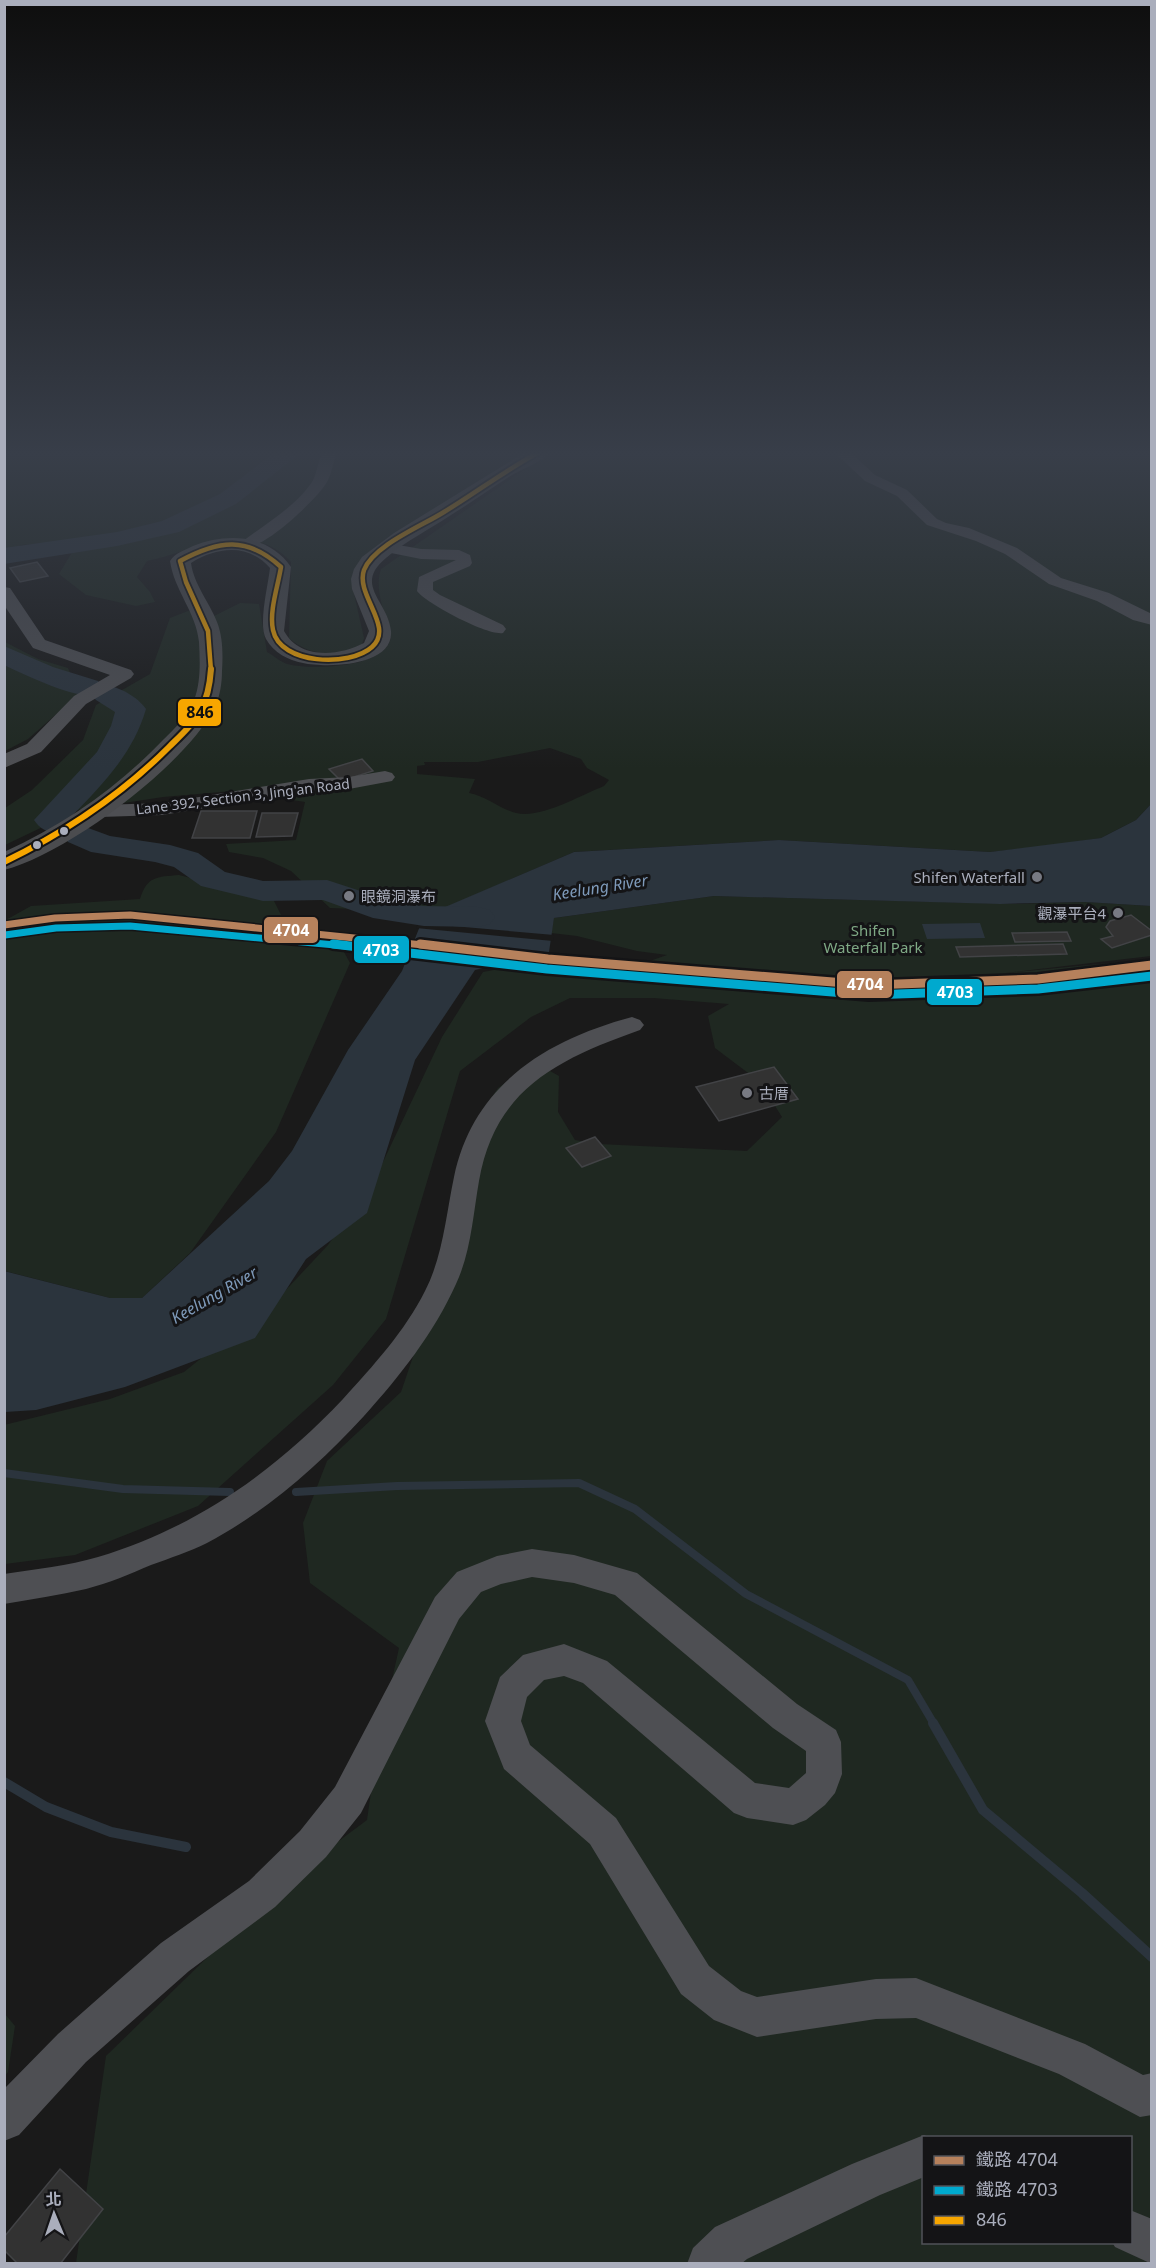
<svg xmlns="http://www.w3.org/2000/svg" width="1156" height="2268" viewBox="0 0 1156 2268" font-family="'Noto Sans','Noto Sans TC',sans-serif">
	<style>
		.green { fill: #1f2821; fill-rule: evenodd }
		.water { fill: #2b343d }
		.pier { fill: #1a1a1a }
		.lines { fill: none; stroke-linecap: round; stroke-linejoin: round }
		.stream-far1 { stroke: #2b343d; stroke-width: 8 }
		.stream { stroke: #2b343d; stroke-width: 10 }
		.river { fill: #2b343d; fill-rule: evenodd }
		.building { fill: #323232; stroke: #424346; stroke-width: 1.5 }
		.minor { fill: #4e4f53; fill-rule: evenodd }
		.major { fill: #4b4c4f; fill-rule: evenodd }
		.bus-1-far1-casing { stroke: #141416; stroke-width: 8 }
		.bus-1-casing { stroke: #141416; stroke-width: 10 }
		.bus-1-far1 { stroke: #f7a600; stroke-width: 4.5 }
		.bus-1 { stroke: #f7a600; stroke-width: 6 }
		.rail-1-far1-casing { stroke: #141416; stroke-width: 10 }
		.rail-1-casing { stroke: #141416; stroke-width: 14 }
		.rail-2-far1-casing { stroke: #141416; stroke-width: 10 }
		.rail-2-casing { stroke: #141416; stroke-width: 14 }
		.rail-1-far1 { stroke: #b6815c; stroke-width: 7 }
		.rail-1 { stroke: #b6815c; stroke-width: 9 }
		.rail-2-far1 { stroke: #00a9ce; stroke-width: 7 }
		.rail-2 { stroke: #00a9ce; stroke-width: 9 }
		.bus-dot { fill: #aaaebc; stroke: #141416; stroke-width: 2 }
		.poi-dot { fill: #787a83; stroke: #141416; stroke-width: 2 }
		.labels { text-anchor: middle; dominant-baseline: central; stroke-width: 6; stroke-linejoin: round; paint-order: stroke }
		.far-street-label { font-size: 14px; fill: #aaaebc; stroke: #141416 }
		.poi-label { font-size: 15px; fill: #aaaebc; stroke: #141416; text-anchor: end }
		.park-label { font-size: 15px; fill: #7fa985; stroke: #141416 }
		.water-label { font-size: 16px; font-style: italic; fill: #7e9aba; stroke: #141416 }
		.line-badge { stroke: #141416; stroke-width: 2 }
		.badge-label { font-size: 16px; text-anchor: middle; font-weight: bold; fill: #fff }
		.pale-badge-label { font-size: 16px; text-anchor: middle; font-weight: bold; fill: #111 }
	</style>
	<rect width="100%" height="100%" fill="#1a1a1a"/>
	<!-- green -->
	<g class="green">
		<path d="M5,451h524l-159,104 -18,30 12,53 -3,9c-25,9 -51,10 -72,-9l2,-76c-38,-43 -98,-11 -144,-1l-10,16 13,15 5,10 -19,4 -50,-11 -27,-21 12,-20 4,-14 -53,5 -17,5z"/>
		<path d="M560,451h591v353l-15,16 -35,18 -53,8 -58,6 -211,-12 -205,12 -139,60 -105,-4 -39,-37 -28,-13 -34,-6 -3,-8 70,-4 9,-38 -72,-11 -70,6 -85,13 -73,35v-37l27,-18 51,-50 13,-35 54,-31 20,-56 18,-7 26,5 26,-13 19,1 8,48c7,4 14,10 20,12 23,6 101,5 104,-28 0,-3 -3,-10 -4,-13 -5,-17 -12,-37 -6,-54l157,-109zM550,748l31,11 6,9 22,12 -5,6c-23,9 -63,33 -88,27 -16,-4 -30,-17 -47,-20l6,-14 -58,-5v-8l8,-1 -1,-3h54z"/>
		<polygon points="5,642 38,659 68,668 79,694 28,739 5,751"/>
		<path d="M179,875l94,24 20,40 51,13 6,11 -74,169 -86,121 -48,45h-32l-105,-27 -1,-350 27,-15 109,-7c7,-23 17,-22 39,-24z"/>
		<path d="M714,896l300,8 71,-2 66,4v50l-145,17 145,-14v1304h-1075l30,-207 182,-177 79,-59 11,-77 21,-95 -89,-65 -7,-60 24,-62 74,-69 35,-103 39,-167 23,-34 36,-26 25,14 -1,36 17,28 24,4 148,7 35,-34 -22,-35 -45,-34 -7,-32 21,-12 -76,-6h-83l-39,19 -71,54 -74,248 -53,66 -135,121 -123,49 -70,9 -1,-139 106,-26 74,-27 101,-81 43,-46 46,-64 68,-144 41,-65 80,-15 84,5 20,-7 -30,-4 -60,-15 -26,-3 3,-15zM924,2138h206v104h-206z"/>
		<polygon points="5,2014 15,2026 8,2072 5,2076"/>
	</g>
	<!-- water -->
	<g class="water">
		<polygon points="1151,804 1151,906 1085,902 1000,904 714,896 554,918 549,952 475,970 415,1060 367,1213 306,1259 255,1338 125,1387 36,1410 5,1412 4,1271 110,1298 142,1298 269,1181 292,1151 348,1050 402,971 424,916 574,852 779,840 990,852 1101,838 1136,820"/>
		<polygon points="980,923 985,938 927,939 922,924"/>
	</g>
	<!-- pier -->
	<g class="pier">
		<polygon points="418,923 554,935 553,941 416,928"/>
		<polygon points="411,940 545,956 527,960 409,947"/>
	</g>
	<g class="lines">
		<!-- stream-far1 -->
		<g class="stream-far1">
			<polyline points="4,1473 123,1489 230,1492"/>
			<polyline points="296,1492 397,1486 579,1483 635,1509 746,1594 908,1680 934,1724"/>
		</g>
		<!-- stream -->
		<g class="stream">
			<polyline points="933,1723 983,1810 1082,1893 1152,1957"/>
			<polyline points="4,1782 46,1807 111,1832 186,1847"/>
		</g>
		<!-- river -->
		<g class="river">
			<polygon points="277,451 303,451 236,504 179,532 117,546 4,564 4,548 117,532 162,521 220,494"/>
			<path d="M4,646l49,21 45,14 4,5c14,-2 36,11 44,23 -13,45 -44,76 -76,109l4,6 -2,3 8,-2 30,11 60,9 28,8 27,19 38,9 64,-1 64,21 33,5 54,1 12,3 5,7 -5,7 -12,3 -54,-1 -51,-8 -50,-18 -60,1 -62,-15 -27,-19 -19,-5 -64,-10 -23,-10 -4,-7 2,-3c-13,3 -25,-1 -32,-12l63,-68 14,-26 4,-14 -19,-12 -4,-5c-19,3 -69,-21 -88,-30z"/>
		</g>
	</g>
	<!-- building -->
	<g class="building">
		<polygon points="37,562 48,576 20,582 10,568"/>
		<polygon points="362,759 373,771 341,781 329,769"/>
		<polygon points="201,811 257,811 250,838 192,838"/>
		<polygon points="262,813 298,813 292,836 256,837"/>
		<polygon points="1131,915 1152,931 1152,935 1112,948 1101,939 1113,936 1106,927 1110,921"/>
		<polygon points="1067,932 1071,941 1015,942 1012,933"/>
		<polygon points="1063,944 1067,954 960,957 956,947"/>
		<polygon points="774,1067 798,1099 719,1121 696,1087"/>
		<polygon points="595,1137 611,1156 582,1167 566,1148"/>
		<polygon points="60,2169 103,2209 60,2264 18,2264 4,2250 4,2237"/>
	</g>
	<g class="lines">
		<!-- minor -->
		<g class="minor">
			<path d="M324,451h15c-7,9 -6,21 -12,31 -10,17 -65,70 -84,65l-2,-3 2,-3c24,-18 53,-35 69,-59 6,-10 5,-22 12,-31z"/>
			<polygon points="833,451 849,451 875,475 907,490 937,519 946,523 969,528 1017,548 1061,578 1109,593 1152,614 1152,625 1133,620 1097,601 1049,584 1005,554 976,541 927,525 897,496 865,481"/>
			<path d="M387,543l34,6 38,1 11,5 2,8 -2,3 -37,16v8l7,5 63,30 3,4 -3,4c-15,3 -76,-29 -86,-42l2,-14 37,-17 -35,-1 -40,-8 -2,-3z"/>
			<polygon points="4,587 10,588 45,640 131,670 134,674 131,678 86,704 41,752 4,768 4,754 27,744 74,696 110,675 33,648 4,605"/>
			<polygon points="385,771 392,773 395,777 392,781 349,789 309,791 162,815 100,817 93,815 90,811 93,807 100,805 162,803 309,779 349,777"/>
			<path d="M632,1017l8,3 4,5 -4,5c-81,29 -145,58 -161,151 -6,34 -8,71 -23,103 -22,49 -56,92 -92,132 -46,50 -97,95 -157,127 -18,9 -37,15 -56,22 -21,9 -42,18 -65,24 -27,6 -54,10 -82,15v-30c32,-5 64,-8 94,-17 97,-29 176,-85 245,-158 30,-33 62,-68 82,-108 18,-35 21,-76 29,-114 19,-92 92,-137 178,-160z"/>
			<polygon points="532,1549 574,1555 637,1573 797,1704 836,1730 841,1742 842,1774 835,1793 825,1805 806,1820 793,1825 747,1818 734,1813 583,1683 564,1676 544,1680 527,1697 521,1721 530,1745 616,1818 709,1966 741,1991 757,1997 876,1979 916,1978 1085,2044 1143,2075 1152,2073 1152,2115 1140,2117 1059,2074 916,2018 876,2019 757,2037 714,2020 681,1994 590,1844 504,1769 485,1721 500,1677 523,1655 564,1644 607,1661 755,1783 789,1788 806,1773 806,1751 773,1728 615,1595 574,1583 532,1577 501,1584 481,1592 459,1619 361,1813 326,1857 275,1907 189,1971 86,2062 19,2135 4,2141 4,2089 58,2034 161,1943 249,1881 300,1831 335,1787 435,1597 457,1572 497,1556"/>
			<polygon points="924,2135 931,2138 924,2138 924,2177 880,2195 747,2259 741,2264 687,2264 693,2248 715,2227 852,2164"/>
			<polygon points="1130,2210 1152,2219 1152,2264 1115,2247 1112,2242 1130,2242"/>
		</g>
		<!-- major -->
		<path class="major" d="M527,451h24c-8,11 -27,17 -39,24 -20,13 -40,27 -61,40 -21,14 -45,26 -65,43 -33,27 2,43 5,73 3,36 -65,37 -88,32 -15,-3 -29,-10 -37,-24 -8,-15 2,-53 4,-71 -22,-25 -53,-21 -79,-5 3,22 18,38 26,59 6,15 6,33 5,49 0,12 -2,25 -7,36 -29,58 -148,147 -211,163v-18c61,-28 113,-64 159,-112 12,-12 25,-24 31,-40 7,-18 6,-39 5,-58 -3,-30 -25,-52 -29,-81 5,-8 15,-11 23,-15 35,-14 76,-11 98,21l-7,64c16,29 55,25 80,12l5,-12 -17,-42 -1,-10 3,-10 8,-12 32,-24z"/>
		<!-- bus-1-far1 casing -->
		<g class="bus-1-far1-casing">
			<path id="bus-1-far1" d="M211,671l-3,-40 -22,-49 -6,-21c39,-21 67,-25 101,6 -3,19 -12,44 -8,63 7,35 77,37 99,17 23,-20 -17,-52 -8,-77 10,-25 58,-44 80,-58 33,-20 63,-43 97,-61"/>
		</g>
		<!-- bus-1 casing -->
		<g class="bus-1-casing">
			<path id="bus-1" d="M4,862c62,-30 116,-66 165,-115 11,-11 25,-23 32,-38 7,-12 9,-26 10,-40"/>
		</g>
		<!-- bus-1-far1 -->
		<use href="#bus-1-far1" class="bus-1-far1"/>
		<!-- bus-1 -->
		<use href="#bus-1" class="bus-1"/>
		<!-- rail-1-far1 casing -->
		<g class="rail-1-far1-casing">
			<polyline id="rail-1-far1" points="4,925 55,918 130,915 433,946"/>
		</g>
		<!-- rail-1 casing -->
		<g class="rail-1-casing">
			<polyline id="rail-1" points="420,944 548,959 870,985 1038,979 1152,965"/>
		</g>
		<!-- rail-2-far1 casing -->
		<g class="rail-2-far1-casing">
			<polyline id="rail-2-far1" points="5,935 56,928 130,926 346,946"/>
		</g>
		<!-- rail-2 casing -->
		<g class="rail-2-casing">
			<polyline id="rail-2" points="333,944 547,969 869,995 1038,989 1152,976"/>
		</g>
		<!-- rail-1-far1 -->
		<use href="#rail-1-far1" class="rail-1-far1"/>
		<!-- rail-1 -->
		<use href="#rail-1" class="rail-1"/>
		<!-- rail-2-far1 -->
		<use href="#rail-2-far1" class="rail-2-far1"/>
		<!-- rail-2 -->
		<use href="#rail-2" class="rail-2"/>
	</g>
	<!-- sky -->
	<linearGradient id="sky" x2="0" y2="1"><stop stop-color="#0e0e0e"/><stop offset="0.59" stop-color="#383e49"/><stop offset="1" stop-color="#383e49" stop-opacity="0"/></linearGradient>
	<rect width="1156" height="769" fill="url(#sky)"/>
	<!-- markers -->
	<g class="bus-dot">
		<circle cx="64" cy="831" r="5"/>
		<circle cx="37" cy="845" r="5"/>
	</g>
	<g class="poi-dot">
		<circle cx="1037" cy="877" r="6"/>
		<circle cx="349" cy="896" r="6"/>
		<circle cx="1118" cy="913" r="6"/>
		<circle cx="747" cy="1093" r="6"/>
	</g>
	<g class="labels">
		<!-- far-street labels -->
		<g class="far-street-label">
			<text transform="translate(243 796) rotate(-7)">Lane 392, Section 3, Jing'an Road</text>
		</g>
		<!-- poi labels -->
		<g class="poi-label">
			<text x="1025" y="877">Shifen Waterfall</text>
			<text x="361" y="896" text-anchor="start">眼鏡洞瀑布</text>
			<text x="1106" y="913">觀瀑平台4</text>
			<text x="759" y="1093" text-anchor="start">古厝</text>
		</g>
		<!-- park labels -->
		<g class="park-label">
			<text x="873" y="930">Shifen<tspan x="873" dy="17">Waterfall Park</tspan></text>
		</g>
		<!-- water labels -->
		<g class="water-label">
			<text transform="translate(600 887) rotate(-9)">Keelung River</text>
			<text transform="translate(214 1295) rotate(-30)">Keelung River</text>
		</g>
	</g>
	<g class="line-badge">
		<rect x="177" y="698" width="45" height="29" rx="6" fill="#f7a600"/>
		<rect x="263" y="916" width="56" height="28" rx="6" fill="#b6815c"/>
		<rect x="353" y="935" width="57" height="29" rx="6" fill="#00a9ce"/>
		<rect x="836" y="970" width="57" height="29" rx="6" fill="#b6815c"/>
		<rect x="926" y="978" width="57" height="28" rx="6" fill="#00a9ce"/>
	</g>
	<g class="badge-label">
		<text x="291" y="936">4704</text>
		<text x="381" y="956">4703</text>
		<text x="865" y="990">4704</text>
		<text x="955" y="998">4703</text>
	</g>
	<g class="pale-badge-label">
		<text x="200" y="718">846</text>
	</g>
	<!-- border -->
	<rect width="1156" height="2268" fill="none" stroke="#aaaebc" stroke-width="12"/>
	<!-- legend -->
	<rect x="922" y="2136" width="210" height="108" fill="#141416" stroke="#505258" stroke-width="1.5"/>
	<rect x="934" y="2156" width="30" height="9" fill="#b6815c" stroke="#505258" stroke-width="1.5"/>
	<text x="976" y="2166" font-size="18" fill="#aaaebc">鐵路 4704</text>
	<rect x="934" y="2186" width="30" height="9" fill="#00a9ce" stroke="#505258" stroke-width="1.5"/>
	<text x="976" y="2196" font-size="18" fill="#aaaebc">鐵路 4703</text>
	<rect x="934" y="2216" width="30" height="9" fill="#f7a600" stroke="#505258" stroke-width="1.5"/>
	<text x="976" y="2226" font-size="18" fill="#aaaebc">846</text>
	<!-- north arrow -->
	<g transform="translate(54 2214) rotate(358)" stroke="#141416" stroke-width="4.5" paint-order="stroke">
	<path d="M0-4.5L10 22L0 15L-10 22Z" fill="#aaaebc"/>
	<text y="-9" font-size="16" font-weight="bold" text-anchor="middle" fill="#aaaebc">北</text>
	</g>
</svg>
